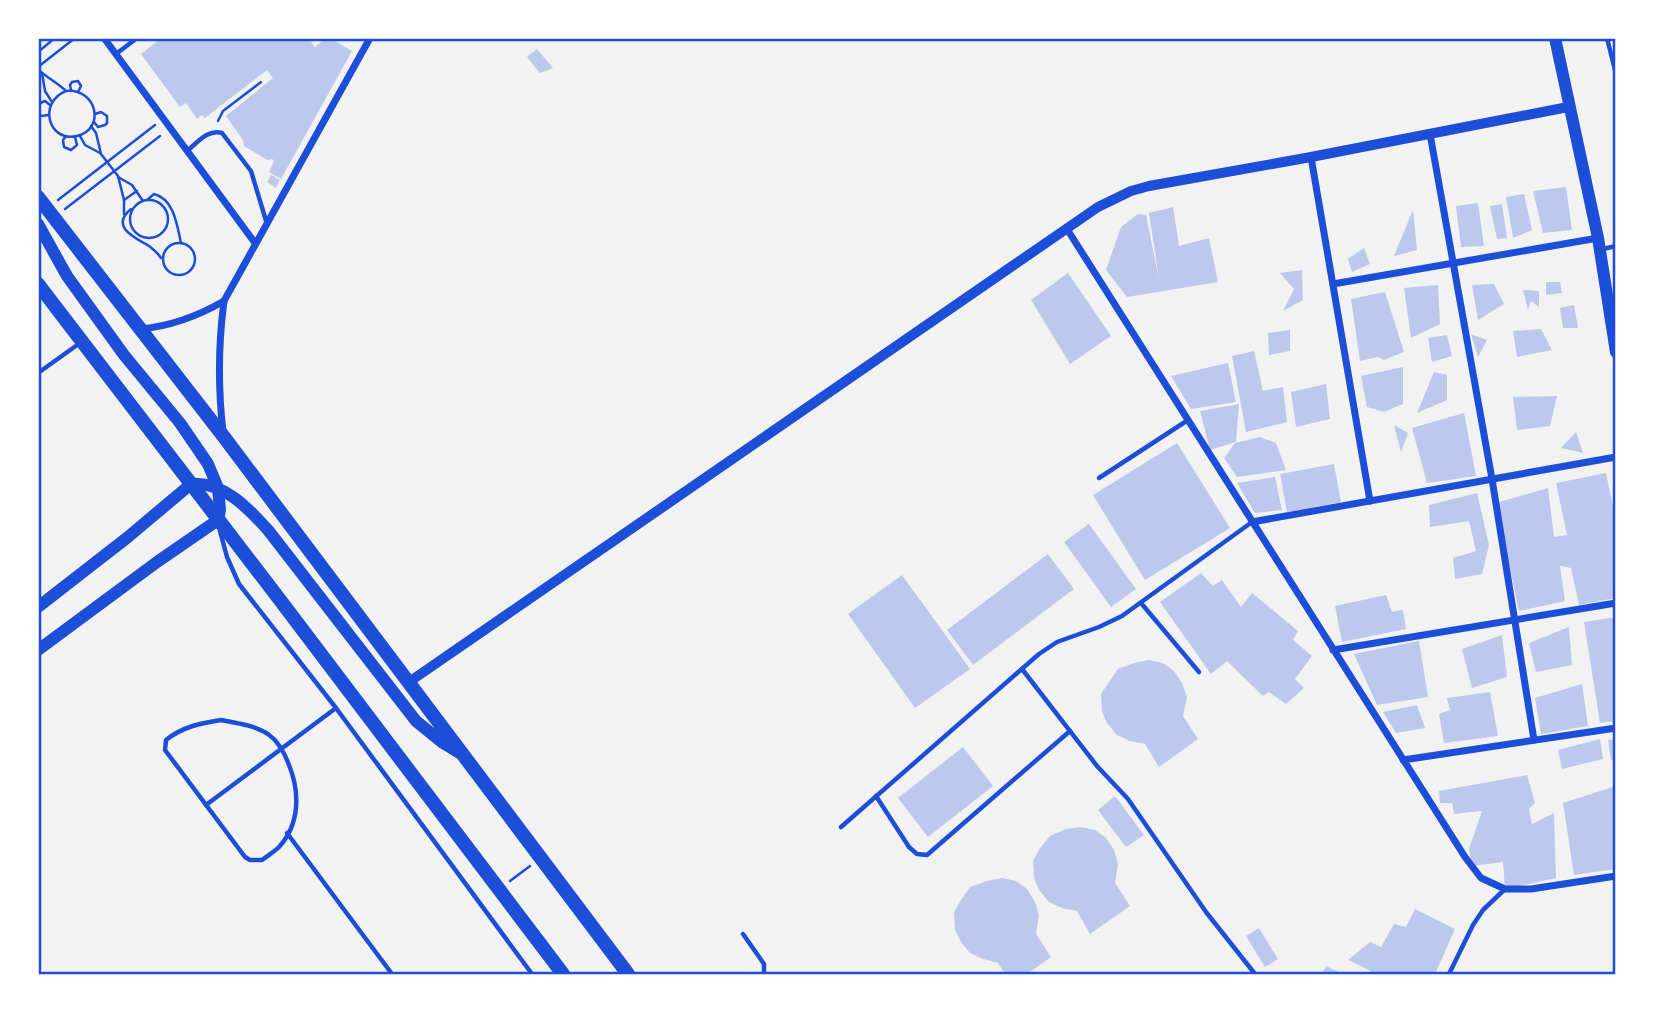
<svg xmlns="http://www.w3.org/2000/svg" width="1654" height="1013" viewBox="0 0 1654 1013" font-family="'Source Sans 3',sans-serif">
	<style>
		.building { fill: #bdc9ec }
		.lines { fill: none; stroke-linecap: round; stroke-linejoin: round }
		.path { stroke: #1d4ed8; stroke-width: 2.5 }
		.service { stroke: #1d4ed8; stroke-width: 4.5 }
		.minor { stroke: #1d4ed8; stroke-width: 7 }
		.tertiary { stroke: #1d4ed8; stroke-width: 10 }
		.secondary { stroke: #1d4ed8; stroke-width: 12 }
		.primary { stroke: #1d4ed8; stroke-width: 14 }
		.neatline { fill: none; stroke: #1d4ed8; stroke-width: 2.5 }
	</style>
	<rect width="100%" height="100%" fill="#f2f2f2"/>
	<!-- building -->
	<g class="building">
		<polygon points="161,38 316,38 311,42 315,47 326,38 330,38 352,51 281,179 269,172 274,161 272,159 267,160 244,146 243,140 226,116 273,78 267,70 205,118 202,115 197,119 186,103 180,107 141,54"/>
		<polygon points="537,49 553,68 540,73 527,57"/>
		<polygon points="271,175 280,180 276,188 267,182"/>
		<polygon points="1566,187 1572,230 1543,233 1533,191"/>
		<polygon points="1524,194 1532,230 1513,238 1506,197"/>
		<polygon points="1478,203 1484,246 1461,247 1456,206"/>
		<polygon points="1502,204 1507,238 1497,239 1490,206"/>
		<polygon points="1173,207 1179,246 1209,238 1218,282 1127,297 1106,270 1121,227 1138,214 1146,215 1159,279 1149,213"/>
		<polygon points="1413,210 1417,250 1394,256"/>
		<polygon points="1364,248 1370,264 1352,272 1348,259"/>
		<polygon points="1302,270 1303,300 1283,311 1294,289 1280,273"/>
		<polygon points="1068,273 1111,336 1070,364 1031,300"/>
		<polygon points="1546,282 1560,282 1562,293 1546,295"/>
		<polygon points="1494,284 1504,304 1478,320 1472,285"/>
		<polygon points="1438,285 1440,324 1411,338 1404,288"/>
		<polygon points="1523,290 1539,291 1539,307 1531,301 1528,310"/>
		<polygon points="1385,292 1404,352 1384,360 1378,357 1360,361 1351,299"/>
		<polygon points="1574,305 1578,328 1563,328 1560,308"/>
		<polygon points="1541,329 1552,350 1517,357 1513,331"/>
		<polygon points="1290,330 1290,351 1269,355 1268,333"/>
		<polygon points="1471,334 1487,340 1478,357"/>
		<polygon points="1447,335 1452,356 1432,362 1428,338"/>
		<polygon points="1254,351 1263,391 1283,387 1287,422 1246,432 1232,356"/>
		<polygon points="1228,363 1236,402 1191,409 1171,376"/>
		<polygon points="1403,367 1403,404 1384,412 1367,407 1361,376"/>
		<polygon points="1434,372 1447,375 1447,400 1417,413"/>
		<polygon points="1326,384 1330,419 1296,427 1291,392"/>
		<polygon points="1557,396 1550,426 1517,430 1513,397"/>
		<polygon points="1239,404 1236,442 1210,450 1200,411"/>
		<polygon points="1464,413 1476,476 1427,483 1412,428"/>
		<polygon points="1394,425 1408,433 1401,452"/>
		<polygon points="1576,432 1583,453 1561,448"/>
		<polygon points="1260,437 1276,443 1286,470 1237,477 1224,458 1235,443"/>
		<polygon points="1177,443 1230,528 1145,580 1093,495"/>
		<polygon points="1334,464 1341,502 1287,512 1280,474"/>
		<polygon points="1606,473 1616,521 1616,598 1579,605 1571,568 1560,566 1565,601 1519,611 1496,503 1548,488 1554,537 1567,535 1556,483"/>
		<polygon points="1275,477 1282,510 1255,513 1237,483"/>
		<polygon points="1477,493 1489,545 1482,574 1455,579 1453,558 1476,551 1469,521 1430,527 1429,505"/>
		<polygon points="1089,524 1136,589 1111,607 1064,542"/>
		<polygon points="1048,554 1074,589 973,665 947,630"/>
		<polygon points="1201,573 1213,586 1222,580 1241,607 1252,593 1298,631 1293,640 1312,656 1295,679 1304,688 1286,704 1269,692 1263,696 1227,661 1211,674 1160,602"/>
		<polygon points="902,575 970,669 915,708 848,614"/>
		<polygon points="1386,595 1392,612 1403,610 1406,629 1342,642 1335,606"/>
		<polygon points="1616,617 1616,721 1600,723 1584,622"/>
		<polygon points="1569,627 1572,665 1536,672 1529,643"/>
		<polygon points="1502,635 1507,677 1472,688 1462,649"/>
		<polygon points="1419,641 1428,697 1377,705 1354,654"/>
		<polygon points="1149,660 1163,663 1174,671 1182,683 1187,697 1183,716 1198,739 1159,767 1145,744 1130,741 1117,735 1107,723 1102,712 1101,694 1118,669 1134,663"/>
		<polygon points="1582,684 1588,726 1541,734 1535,698"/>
		<polygon points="1490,692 1498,736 1444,743 1439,714 1450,710 1447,698"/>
		<polygon points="1417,705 1425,728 1396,733 1383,712"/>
		<polygon points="1600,739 1603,759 1562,769 1558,750"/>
		<polygon points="1616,739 1616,761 1611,760 1608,740"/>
		<polygon points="963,747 993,786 928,837 898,798"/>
		<polygon points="1527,775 1535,803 1529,809 1532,824 1554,813 1556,878 1505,889 1503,862 1472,866 1469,849 1482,811 1454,814 1452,803 1440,803 1439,791"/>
		<polygon points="1616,786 1616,869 1574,875 1563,803"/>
		<polygon points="1115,796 1144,835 1126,847 1098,810"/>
		<polygon points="1081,827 1095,830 1106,838 1114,850 1118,864 1115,883 1130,906 1090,934 1077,911 1062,908 1049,902 1039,890 1034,878 1033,861 1040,848 1050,836 1066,829"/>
		<polygon points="1002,878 1016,881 1027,889 1035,902 1039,915 1036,934 1051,957 1027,974 1005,974 998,963 983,959 970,953 961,942 955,930 954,912 961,900 970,887 987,881"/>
		<polygon points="1415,909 1455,929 1435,974 1370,974 1371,971 1348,960 1370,942 1381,947 1394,924 1406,927"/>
		<polygon points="1259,928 1278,959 1265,967 1246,936"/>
		<polygon points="1326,966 1343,974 1322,974"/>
	</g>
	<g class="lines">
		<!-- path -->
		<g class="path">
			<polyline points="38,52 55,38"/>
			<polyline points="38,67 75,38"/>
			<path d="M38,69c6,7 20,14 28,22 31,-3 40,38 11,45 -28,7 -40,-33 -11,-45"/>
			<polyline points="42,73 45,91 52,102"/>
			<polyline points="71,90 70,85 72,82 78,81 81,86 78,92"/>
			<polyline points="38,104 45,101 50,105"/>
			<polyline points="38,114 42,116 48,115"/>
			<polyline points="218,121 223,111 261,82"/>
			<polyline points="94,122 98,127 105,125 107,123 107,116 101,112 95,114"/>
			<polyline points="91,126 96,133 101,154 118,176 124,200 137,191"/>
			<polyline points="66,136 63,140 64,147 71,150 77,145 75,137"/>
			<polyline points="80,136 85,145 100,153"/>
			<polyline points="118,177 132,185 143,201"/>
			<polyline points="58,200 155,125"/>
			<polyline points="124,200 124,214"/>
			<path d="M147,200l7,-6c20,5 23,31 27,49"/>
			<circle cx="149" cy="219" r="19"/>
			<polyline points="65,209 160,136"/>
			<path d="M131,209c-22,18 5,29 18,37 5,4 9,7 12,12"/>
			<circle cx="179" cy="259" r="16"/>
			<polyline points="510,881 530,866"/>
		</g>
		<!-- service -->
		<g class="service">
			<polyline points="1607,38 1616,74"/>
			<polyline points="116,54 137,38"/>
			<path d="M187,151c11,-9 21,-22 35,-18l29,38 16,53"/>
			<polyline points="1603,249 1616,246"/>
			<polyline points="38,373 80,343"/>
			<polyline points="1099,478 1188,420"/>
			<polyline points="220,531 227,557 239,584 336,708 532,974"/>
			<polyline points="1141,603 1199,672"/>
			<polyline points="1022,669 1097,766 1128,799 1206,912 1255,974"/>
			<path d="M221,720c16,3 33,5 47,14 10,7 17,20 21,31 11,27 11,59 -10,82 -5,5 -12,9 -17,13h-12l-5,-3 -80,-107 1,-10c16,-13 35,-17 55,-20z"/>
			<polyline points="876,796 909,847 917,854 927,855 1070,731"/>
			<polyline points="206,805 336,708"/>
			<polyline points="841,827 1039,654 1057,642 1099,627 1122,616 1252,522"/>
			<polyline points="287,833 392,974"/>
			<polyline points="743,934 764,964 764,974"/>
			<polyline points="1449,974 1473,925 1483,910 1505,889"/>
		</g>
		<!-- minor -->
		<g class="minor">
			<polyline points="104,38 255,243"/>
			<polyline points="1430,134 1492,479 1534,740"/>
			<polyline points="1311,157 1370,501"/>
			<polyline points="1067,229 1465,857 1481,878 1505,889 1531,889 1616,876"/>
			<polyline points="1333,284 1598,238"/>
			<path d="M141,329c31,-3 57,-13 83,-28"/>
			<path d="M223,432c-5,-44 -5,-86 1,-131l146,-263"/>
			<polyline points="1252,522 1616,457"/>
			<polyline points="1333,650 1616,603"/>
			<polyline points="1403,760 1616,728"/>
		</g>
		<!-- tertiary -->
		<polyline class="tertiary" points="409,682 1098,207 1131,191 1149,186 1311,157 1568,107"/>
		<!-- secondary -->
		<g class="secondary">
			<polyline points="1555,38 1598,238 1616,352"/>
			<polyline points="38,224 67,276 124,355 180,423 208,464 218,488 220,510 218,520 157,562 38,650"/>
			<path d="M38,607l90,-70 63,-53c32,-3 57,24 77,46l148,191 27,22 18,11"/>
		</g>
		<!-- primary -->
		<g class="primary">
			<polyline points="38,197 224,437 628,974"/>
			<polyline points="38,284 280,600 563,974"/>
		</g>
	</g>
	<!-- border -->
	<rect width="1654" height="1013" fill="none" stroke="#ffffff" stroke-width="80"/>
	<rect x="40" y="40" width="1574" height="933" class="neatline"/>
</svg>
